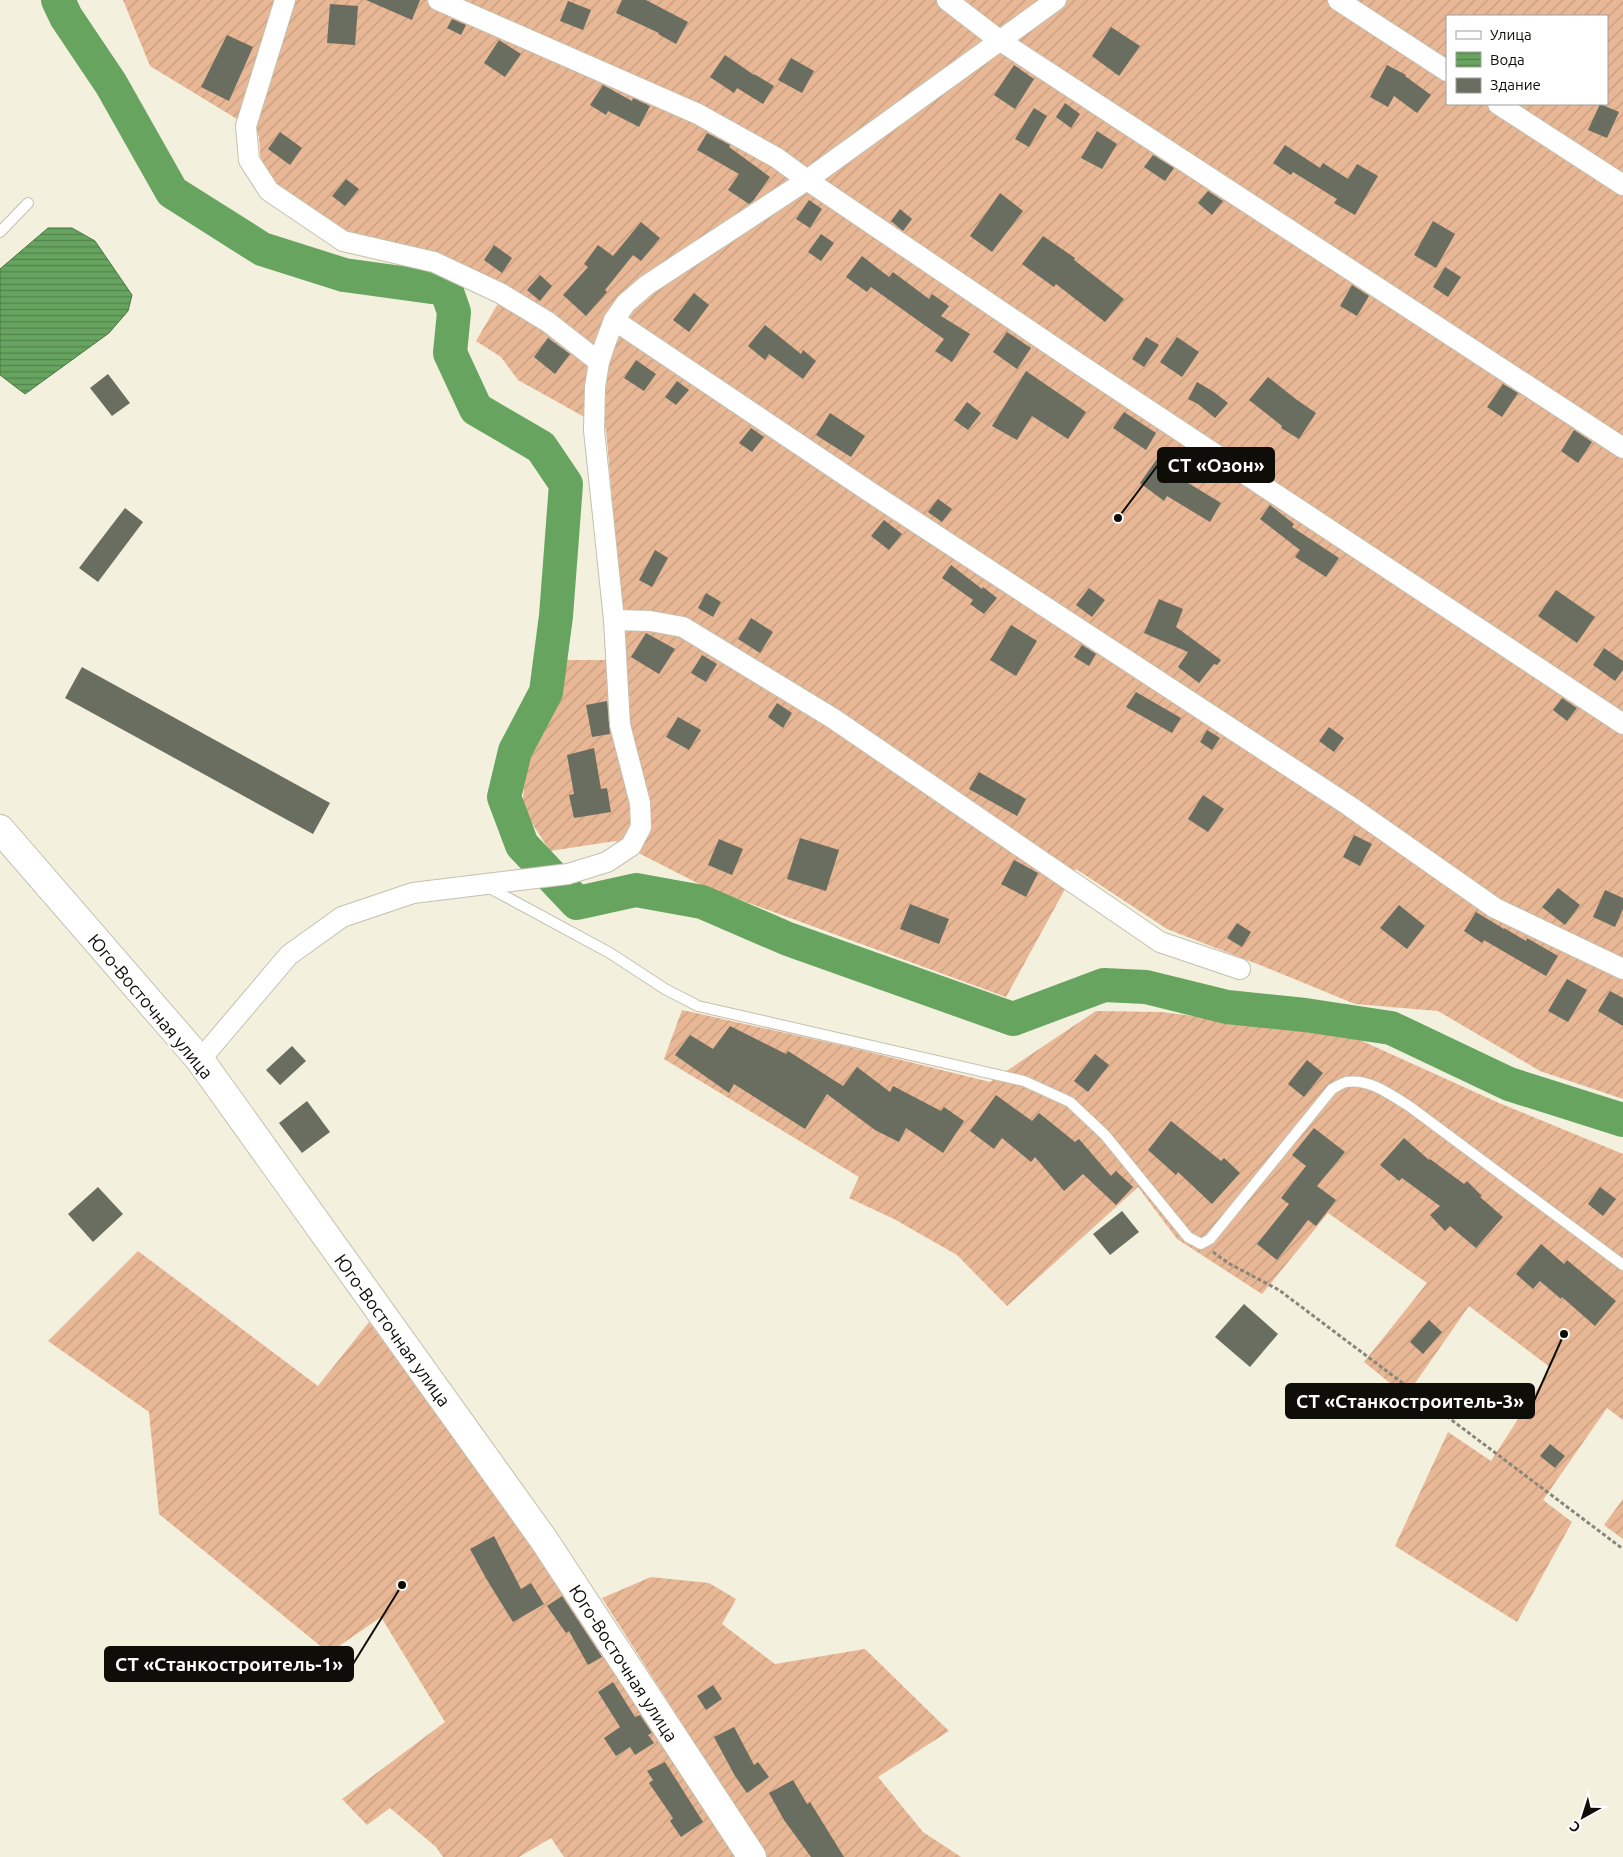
<svg xmlns="http://www.w3.org/2000/svg" width="1623" height="1857" viewBox="0 0 1623 1857" font-family="Ubuntu,sans-serif">
	<style>
		.garden { fill: url(#garden-furrows); fill-rule: evenodd }
		.water { fill: url(#water-rules); stroke: #4c7745 }
		.lines { fill: none; stroke-linecap: round; stroke-linejoin: round }
		.river { stroke: #66a45f; stroke-width: 34 }
		.building { fill: #6a6e60 }
		.lane-casing { stroke: #c3c0af; stroke-width: 12 }
		.street-casing { stroke: #c3c0af; stroke-width: 22 }
		.secondary-casing { stroke: #c3c0af; stroke-width: 30 }
		.path { stroke: #88867a; stroke-width: 3; stroke-dasharray: 4 2.5; stroke-linecap: butt }
		.lane { stroke: #fff; stroke-width: 10 }
		.street { stroke: #fff; stroke-width: 20 }
		.secondary { stroke: #fff; stroke-width: 28 }
		.labels { text-anchor: middle; dominant-baseline: central; stroke-width: 5; stroke-linejoin: round; paint-order: stroke }
		.street-label { font-size: 18px; fill: #0e0d08; stroke: #fff }
		.leader { fill: none; stroke: #0e0d08; stroke-width: 2 }
		.callout-dot { fill: #0e0d08; stroke: #fff; stroke-width: 2 }
		.callout { fill: #0e0d08; stroke: #0e0d08; stroke-width: 2 }
		.callout-label { font-size: 19px; text-anchor: middle; font-weight: bold; fill: #fff }
	</style>
	<defs>
		<pattern id="garden-furrows" width="10" height="10" patternUnits="userSpaceOnUse" patternTransform="scale(1.25)"><rect width="10" height="10" fill="#e8b795"/><path d="M-1 1l2-2M0 10L10 0M9 11l2-2" fill="none" stroke="#c69c7f"/></pattern>
		<pattern id="water-rules" width="6" height="5" patternUnits="userSpaceOnUse" patternTransform="scale(1.25)"><rect width="6" height="5" fill="#66a45f"/><path d="M0 2.5h6" fill="none" stroke="#52844c"/></pattern>
	</defs>
	<rect width="100%" height="100%" fill="#f3f0de"/>
	<!-- garden -->
	<g class="garden">
		<path d="M123,0h1500v1099l-83,-28 -102,-60 -83,-7 -90,-37 -98,-38 -91,-60 -70,128 -301,-110 -90,-46 -65,10 -28,-43 5,-51 36,-97h63l-20,-231 -88,-49 -17,-23 -25,-16 31,-53 -65,-32 -93,-24 -67,-41 -21,-24 -2,-31 -22,-17 -87,-53zM1447,16h160v88h-160z"/>
		<polygon points="682,1010 853,1048 990,1082 1096,1011 1161,1012 1349,1035 1499,1103 1623,1154 1623,1420 1607,1408 1543,1500 1572,1522 1517,1622 1395,1546 1448,1432 1491,1461 1551,1368 1469,1306 1406,1396 1364,1362 1427,1283 1328,1213 1262,1294 1177,1239 1138,1187 1007,1306 957,1255 894,1219 849,1198 859,1177 664,1059"/>
		<polygon points="138,1251 318,1386 369,1322 538,1553 741,1857 564,1857 551,1838 519,1857 443,1857 436,1847 390,1808 367,1825 342,1799 445,1722 381,1617 329,1653 159,1514 149,1412 48,1341"/>
		<polygon points="1623,1499 1623,1539 1604,1525"/>
		<polygon points="651,1577 709,1583 736,1599 722,1624 775,1664 865,1649 949,1731 878,1777 923,1832 961,1857 767,1857 602,1598"/>
	</g>
	<!-- water -->
	<polygon class="water" points="48,228 72,228 95,241 132,295 128,311 109,333 25,394 0,375 0,269"/>
	<g class="lines">
		<!-- river -->
		<polyline class="river" points="58,0 66,17 111,84 172,192 262,249 344,275 446,289 454,312 450,353 476,409 541,447 566,484 556,616 546,692 515,751 504,797 522,845 577,903 636,890 702,902 788,939 1013,1019 1104,985 1146,987 1227,1007 1305,1015 1391,1028 1509,1084 1623,1120"/>
	</g>
	<!-- building -->
	<g class="building">
		<polygon points="366,0 420,0 412,20"/>
		<polygon points="622,0 646,0 688,22 676,44 658,34 659,33 616,13"/>
		<polygon points="568,1 591,10 583,30 560,21"/>
		<polygon points="330,4 358,6 355,45 327,43"/>
		<polygon points="452,19 466,25 461,35 447,28"/>
		<polygon points="1111,27 1140,46 1119,76 1092,56"/>
		<polygon points="227,35 253,47 229,101 201,87"/>
		<polygon points="499,40 521,54 505,77 484,63"/>
		<polygon points="725,55 754,75 754,74 774,86 763,104 737,88 734,93 710,77"/>
		<polygon points="791,58 814,71 802,93 778,80"/>
		<polygon points="1014,65 1034,79 1015,109 994,95"/>
		<polygon points="1387,65 1406,75 1405,76 1431,95 1417,113 1394,96 1388,107 1370,97"/>
		<polygon points="603,85 632,101 633,98 650,106 639,127 608,111 606,115 590,105"/>
		<polygon points="1065,103 1080,114 1071,128 1056,117"/>
		<polygon points="1600,104 1619,112 1607,138 1588,130"/>
		<polygon points="1034,108 1047,116 1029,147 1015,139"/>
		<polygon points="1097,131 1117,144 1102,169 1081,158"/>
		<polygon points="280,132 302,148 290,165 268,149"/>
		<polygon points="707,133 730,145 729,147 770,177 753,201 749,204 728,190 739,174 697,150"/>
		<polygon points="1285,145 1320,168 1323,163 1348,179 1357,164 1378,176 1355,215 1334,203 1337,199 1293,172 1291,175 1273,163"/>
		<polygon points="1153,155 1174,168 1165,181 1144,167"/>
		<polygon points="346,179 359,189 345,206 332,196"/>
		<polygon points="1208,191 1223,201 1212,215 1198,203"/>
		<polygon points="1000,193 1023,211 992,252 970,236"/>
		<polygon points="809,200 822,209 810,228 796,219"/>
		<polygon points="900,209 912,219 903,231 891,221"/>
		<polygon points="1433,221 1455,234 1436,268 1414,255"/>
		<polygon points="641,222 660,238 641,261 633,255 605,290 607,292 586,316 563,295 588,267 584,264 598,245 613,256"/>
		<polygon points="821,234 834,243 821,261 808,252"/>
		<polygon points="1043,236 1075,258 1074,260 1124,299 1105,322 1056,284 1054,287 1022,264"/>
		<polygon points="494,245 512,258 502,273 484,260"/>
		<polygon points="862,256 889,277 893,272 929,299 932,294 949,306 941,316 970,334 952,362 935,351 944,339 871,287 867,292 846,277"/>
		<polygon points="1445,267 1461,277 1448,297 1433,287"/>
		<polygon points="540,275 552,286 540,301 527,290"/>
		<polygon points="1352,285 1369,296 1357,316 1340,306"/>
		<polygon points="694,293 709,305 689,332 673,320"/>
		<polygon points="765,325 801,354 803,350 816,361 803,379 769,354 765,360 748,346"/>
		<polygon points="1007,332 1031,348 1017,369 993,352"/>
		<polygon points="1146,337 1159,345 1144,367 1132,359"/>
		<polygon points="1177,337 1199,352 1182,377 1160,362"/>
		<polygon points="548,338 570,354 555,374 534,357"/>
		<polygon points="636,360 656,374 644,391 624,378"/>
		<polygon points="1026,371 1086,412 1068,439 1032,416 1017,440 992,426"/>
		<polygon points="108,374 130,403 112,416 90,388"/>
		<polygon points="1268,377 1297,400 1316,413 1299,439 1281,428 1282,426 1249,400"/>
		<polygon points="677,381 689,390 676,405 665,397"/>
		<polygon points="1197,382 1214,392 1228,403 1215,418 1198,404 1188,399"/>
		<polygon points="1503,384 1518,393 1502,417 1487,407"/>
		<polygon points="967,402 981,413 968,430 954,420"/>
		<polygon points="1124,412 1156,433 1146,450 1113,428"/>
		<polygon points="830,413 865,436 851,457 816,435"/>
		<polygon points="751,428 764,437 752,452 739,443"/>
		<polygon points="1574,430 1592,442 1578,463 1561,451"/>
		<polygon points="1159,456 1183,473 1180,478 1221,503 1210,522 1167,496 1164,501 1140,483"/>
		<polygon points="938,499 952,509 942,522 928,512"/>
		<polygon points="1270,505 1294,524 1292,527 1339,558 1326,577 1295,557 1300,550 1260,519"/>
		<polygon points="125,508 143,522 98,582 79,568"/>
		<polygon points="884,520 902,534 889,550 871,536"/>
		<polygon points="655,550 668,558 652,587 639,580"/>
		<polygon points="951,565 982,589 983,587 997,598 984,614 970,604 973,600 942,578"/>
		<polygon points="1089,588 1105,600 1092,617 1076,605"/>
		<polygon points="1556,590 1595,617 1577,643 1538,616"/>
		<polygon points="706,593 721,602 713,617 698,608"/>
		<polygon points="1159,599 1183,609 1176,627 1221,660 1217,665 1214,664 1199,683 1178,667 1188,652 1144,633"/>
		<polygon points="751,618 773,632 760,653 738,639"/>
		<polygon points="1011,625 1037,641 1016,676 990,660"/>
		<polygon points="646,633 675,649 659,674 631,657"/>
		<polygon points="1082,645 1096,654 1089,666 1074,657"/>
		<polygon points="1604,648 1623,661 1623,670 1615,681 1593,665"/>
		<polygon points="702,655 717,664 706,682 691,673"/>
		<polygon points="82,667 330,803 313,834 65,698"/>
		<polygon points="1136,692 1181,718 1172,733 1126,707"/>
		<polygon points="1562,698 1577,708 1567,721 1553,710"/>
		<polygon points="607,701 610,734 592,737 586,705"/>
		<polygon points="777,703 792,713 783,728 768,717"/>
		<polygon points="678,717 701,730 689,750 666,737"/>
		<polygon points="1329,727 1344,738 1334,752 1319,741"/>
		<polygon points="1207,730 1220,738 1212,750 1200,742"/>
		<polygon points="594,748 601,789 607,788 611,812 574,818 569,795 574,794 567,755"/>
		<polygon points="979,772 1026,799 1017,816 969,789"/>
		<polygon points="1203,795 1224,809 1208,832 1188,819"/>
		<polygon points="1354,835 1372,844 1360,866 1343,857"/>
		<polygon points="800,838 839,850 826,891 787,879"/>
		<polygon points="719,839 743,849 732,875 708,865"/>
		<polygon points="1014,860 1038,873 1026,897 1001,884"/>
		<polygon points="1558,888 1580,905 1565,925 1542,907"/>
		<polygon points="1605,890 1623,898 1623,909 1615,927 1593,917"/>
		<polygon points="910,904 949,919 939,944 900,929"/>
		<polygon points="1399,905 1425,926 1407,949 1380,928"/>
		<polygon points="1476,912 1504,929 1504,928 1526,941 1527,938 1558,956 1546,976 1484,940 1482,943 1464,931"/>
		<polygon points="1237,923 1251,932 1242,947 1227,938"/>
		<polygon points="1567,979 1587,990 1568,1022 1548,1011"/>
		<polygon points="1610,991 1623,998 1623,1026 1598,1011"/>
		<polygon points="730,1026 786,1054 788,1051 843,1086 857,1067 890,1092 893,1086 941,1111 944,1107 964,1121 943,1153 906,1128 899,1142 875,1130 827,1094 805,1129 734,1084 729,1093 675,1055 690,1035 713,1049"/>
		<polygon points="292,1046 306,1061 280,1085 266,1070"/>
		<polygon points="1095,1054 1109,1065 1088,1092 1074,1081"/>
		<polygon points="1307,1060 1323,1073 1304,1097 1288,1084"/>
		<polygon points="996,1095 1032,1121 1039,1113 1075,1142 1079,1139 1111,1176 1116,1171 1133,1187 1116,1205 1083,1174 1064,1191 1035,1157 1031,1162 1002,1138 994,1149 970,1131"/>
		<polygon points="307,1101 330,1132 302,1153 279,1123"/>
		<polygon points="1171,1121 1221,1161 1224,1158 1240,1173 1212,1204 1178,1172 1176,1175 1148,1150"/>
		<polygon points="1314,1128 1345,1152 1317,1186 1336,1200 1316,1226 1308,1220 1277,1260 1257,1244 1289,1204 1281,1198 1306,1166 1292,1155"/>
		<polygon points="1404,1138 1429,1160 1430,1159 1464,1184 1467,1181 1482,1196 1480,1197 1503,1217 1476,1248 1450,1226 1445,1231 1430,1215 1440,1206 1402,1178 1399,1181 1380,1165"/>
		<polygon points="98,1187 123,1214 93,1242 68,1214"/>
		<polygon points="1600,1187 1616,1199 1603,1216 1588,1204"/>
		<polygon points="1122,1211 1139,1232 1110,1255 1093,1234"/>
		<polygon points="1541,1244 1564,1264 1567,1260 1616,1301 1595,1326 1562,1297 1561,1299 1540,1281 1533,1289 1516,1274"/>
		<polygon points="1244,1304 1278,1334 1250,1367 1215,1337"/>
		<polygon points="1429,1320 1442,1332 1423,1354 1410,1342"/>
		<polygon points="1550,1444 1565,1456 1555,1468 1540,1456"/>
		<polygon points="494,1536 521,1589 531,1583 544,1604 513,1622 487,1580 470,1549"/>
		<polygon points="562,1596 602,1657 588,1665 569,1631 566,1633 547,1606"/>
		<polygon points="613,1682 635,1717 640,1715 652,1733 648,1735 654,1743 635,1755 630,1747 616,1756 604,1738 620,1727 598,1692"/>
		<polygon points="713,1685 722,1699 706,1710 697,1696"/>
		<polygon points="734,1727 754,1765 758,1762 769,1777 747,1793 735,1776 714,1737"/>
		<polygon points="665,1762 703,1822 681,1837 670,1821 673,1818 649,1783 653,1780 647,1771"/>
		<polygon points="793,1780 807,1804 810,1802 844,1857 811,1857 784,1820 769,1793"/>
	</g>
	<g class="lines">
		<!-- lane casing -->
		<g class="lane-casing">
			<g id="lane">
				<polyline points="0,232 28,203"/>
				<path d="M488,887l122,66 55,36 33,17 326,75 46,21 35,33 83,102 13,7 9,-5 122,-150c4,-2 10,-6 14,-7 23,-4 45,13 63,24l214,159"/>
			</g>
		</g>
		<!-- street casing -->
		<g class="street-casing">
			<g id="street">
				<polyline points="285,0 246,126 249,160 269,191 343,241 434,262 500,293 548,322 599,362"/>
				<polyline points="438,0 698,114 777,158 807,180 1073,360 1623,724"/>
				<polyline points="947,0 999,40 1623,448"/>
				<polyline points="1338,0 1447,71"/>
				<polyline points="1498,104 1623,185"/>
				<polyline points="614,320 870,492 1348,805 1495,908 1623,969"/>
				<polyline points="614,620 650,621 683,627 834,719 1160,942 1240,969"/>
				<polyline points="200,1060 289,955 342,917 413,893 568,874 607,862 631,846 641,827 640,803 620,725 614,620 594,430 595,387 599,362 605,344 614,320 626,303 647,285 807,180 1056,0"/>
			</g>
		</g>
		<!-- secondary casing -->
		<g class="secondary-casing">
			<polyline id="secondary" points="0,829 200,1060 544,1540 752,1857"/>
		</g>
		<!-- path -->
		<polyline class="path" points="1213,1252 1228,1263 1279,1290 1623,1549"/>
		<!-- lane -->
		<use href="#lane" class="lane"/>
		<!-- street -->
		<use href="#street" class="street"/>
		<!-- secondary -->
		<use href="#secondary" class="secondary"/>
	</g>
	<g class="labels">
		<!-- street labels -->
		<g class="street-label">
			<text transform="translate(151 1006) rotate(50)">Юго-Восточная улица</text>
			<text transform="translate(393 1330) rotate(54)">Юго-Восточная улица</text>
			<text transform="translate(624 1663) rotate(57)">Юго-Восточная улица</text>
		</g>
	</g>
	<!-- callouts -->
	<path class="leader" d="M1118 518L1158 465M1564 1334L1534 1401M402 1585L353 1664"/>
	<g class="callout-dot">
		<circle cx="1118" cy="518" r="5"/>
		<circle cx="1564" cy="1334" r="5"/>
		<circle cx="402" cy="1585" r="5"/>
	</g>
	<g class="callout">
		<rect x="1158" y="448" width="116" height="34" rx="5"/>
		<rect x="1286" y="1384" width="248" height="34" rx="5"/>
		<rect x="105" y="1647" width="248" height="34" rx="5"/>
	</g>
	<g class="callout-label">
		<text x="1216" y="472">СТ «Озон»</text>
		<text x="1410" y="1408">СТ «Станкостроитель-3»</text>
		<text x="229" y="1671">СТ «Станкостроитель-1»</text>
	</g>
	<!-- legend -->
	<rect x="1446" y="15" width="162" height="90" fill="#ffffff" stroke="#9f9e9c"/>
	<rect x="1456" y="31" width="25" height="8" fill="#ffffff" stroke="#9f9e9c"/>
	<text x="1490" y="40" font-size="15" fill="#0e0d08">Улица</text>
	<rect x="1456" y="52" width="25" height="15" fill="url(#water-rules)" stroke="#9f9e9c"/>
	<text x="1490" y="65" font-size="15" fill="#0e0d08">Вода</text>
	<rect x="1456" y="78" width="25" height="15" fill="#6a6e60" stroke="#9f9e9c"/>
	<text x="1490" y="90" font-size="15" fill="#0e0d08">Здание</text>
	<!-- north arrow -->
	<g transform="translate(1583 1817) rotate(219)" stroke="#ffffff" stroke-width="4" paint-order="stroke">
	<path d="M0-4L9 19L0 12L-9 19Z" fill="#0e0d08"/>
	<text y="-8" font-size="14" font-weight="bold" text-anchor="middle" fill="#0e0d08">С</text>
	</g>
</svg>
